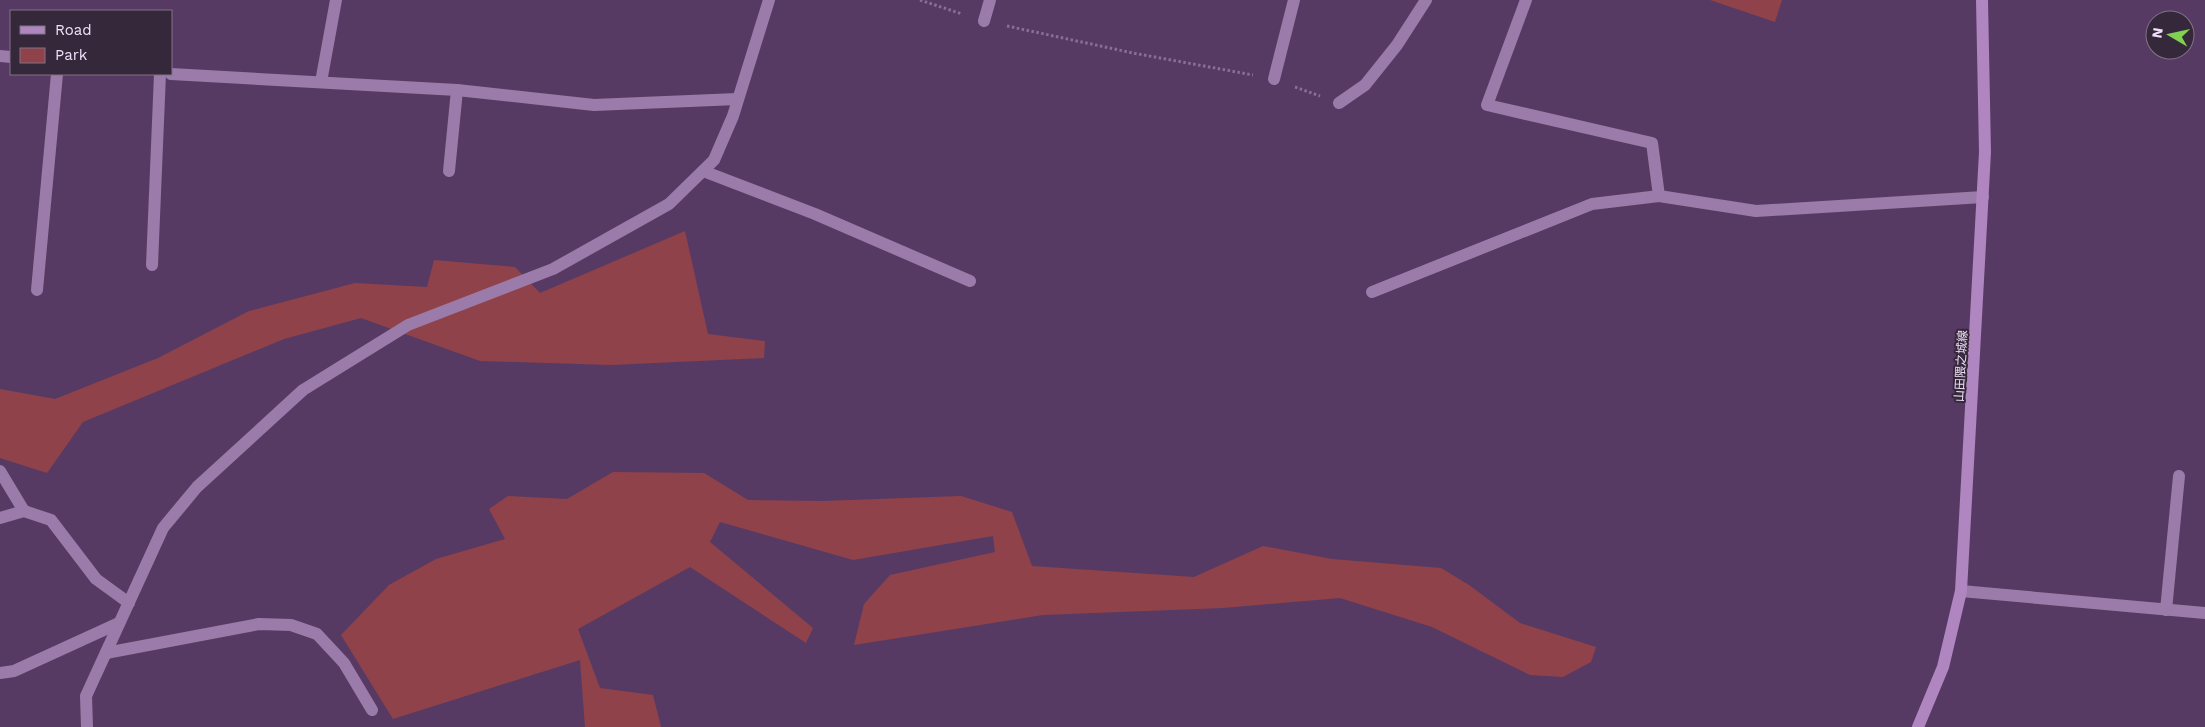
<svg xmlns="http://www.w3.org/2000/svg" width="2205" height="727" viewBox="0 0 2205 727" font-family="'Work Sans','Noto Sans JP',sans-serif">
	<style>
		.green { fill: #90424a }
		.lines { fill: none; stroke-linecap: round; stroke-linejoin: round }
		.path { stroke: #886f93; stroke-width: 3; stroke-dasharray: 2.5 2.5; stroke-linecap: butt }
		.minor { stroke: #9b7ba9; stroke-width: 12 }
		.major { stroke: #af86c0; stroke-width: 12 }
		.labels { text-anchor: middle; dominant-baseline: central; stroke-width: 4; stroke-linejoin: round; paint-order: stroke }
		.street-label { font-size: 12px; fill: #f1e0f9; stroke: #35283b }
	</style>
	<rect width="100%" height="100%" fill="#573a63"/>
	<!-- green -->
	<g class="green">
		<polygon points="1710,0 1782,0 1775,22"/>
		<polygon points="685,231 708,334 765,341 764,358 611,365 480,361 361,318 284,339 83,422 47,473 0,458 0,389 55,399 158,358 249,311 355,283 427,287 434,260 515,267 540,293"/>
		<polygon points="613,472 704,473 748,500 822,501 961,496 1012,512 1032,566 1194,577 1263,546 1332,559 1441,568 1469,585 1520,623 1596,647 1591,662 1563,677 1530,675 1432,627 1340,598 1223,608 1043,615 854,645 864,604 890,575 995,552 993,536 853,560 720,522 710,542 813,628 806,643 690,567 578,629 600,688 653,695 661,727 585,727 580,660 393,719 341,635 389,585 436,559 505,539 489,509 508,496 567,499"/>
	</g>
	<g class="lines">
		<!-- path -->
		<g class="path">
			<polyline points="920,0 962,14"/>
			<polyline points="1007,26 1133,53 1253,75"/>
			<polyline points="1295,87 1320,96"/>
		</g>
		<!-- minor -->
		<g class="minor">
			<polyline points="1526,0 1487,105 1652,143 1659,196 1756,211 1983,197"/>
			<polyline points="984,21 990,0"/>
			<polyline points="0,56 11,57"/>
			<polyline points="171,74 457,90 594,105 737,99"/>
			<polyline points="1274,79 1294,0"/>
			<polyline points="321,82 336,0"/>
			<polyline points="1339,103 1365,85 1397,45 1426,0"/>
			<polyline points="449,171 457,90"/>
			<polyline points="703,171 815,214 970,281"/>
			<polyline points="152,265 160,74"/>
			<polyline points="37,290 57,74"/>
			<polyline points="1372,292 1592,204 1659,196"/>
			<polyline points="0,471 24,511"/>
			<polyline points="0,518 24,511 51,520 96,579 129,603"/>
			<polyline points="1961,591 2205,613"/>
			<polyline points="2166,610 2179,476"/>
			<polyline points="106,653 259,624 291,625 317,634 344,663 372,710"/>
			<polyline points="0,673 14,671 119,623"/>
			<polyline points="87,727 86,696 163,528 197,487 303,390 408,325 553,269 669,204 714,160 733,116 769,0"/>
		</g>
		<!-- major -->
		<polyline class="major" points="1918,727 1943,667 1961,591 1985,152 1982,0"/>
	</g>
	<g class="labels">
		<!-- street labels -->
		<g class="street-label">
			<text transform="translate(1961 366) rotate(-87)">山田隈之城線</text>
		</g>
	</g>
	<!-- legend -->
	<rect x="10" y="10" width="162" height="65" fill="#35283b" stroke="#807287"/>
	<rect x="20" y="26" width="25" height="8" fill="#af86c0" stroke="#807287"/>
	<text x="55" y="35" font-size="15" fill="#f1e0f9">Road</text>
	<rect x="20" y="48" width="25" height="15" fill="#90424a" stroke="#807287"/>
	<text x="55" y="60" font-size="15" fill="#f1e0f9">Park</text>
	<!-- north arrow -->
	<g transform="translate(2170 35) rotate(279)"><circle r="24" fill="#35283b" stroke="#807287"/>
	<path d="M0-4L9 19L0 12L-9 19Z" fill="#80d051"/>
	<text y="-8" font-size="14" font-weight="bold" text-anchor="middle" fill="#f1e0f9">N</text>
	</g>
</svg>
